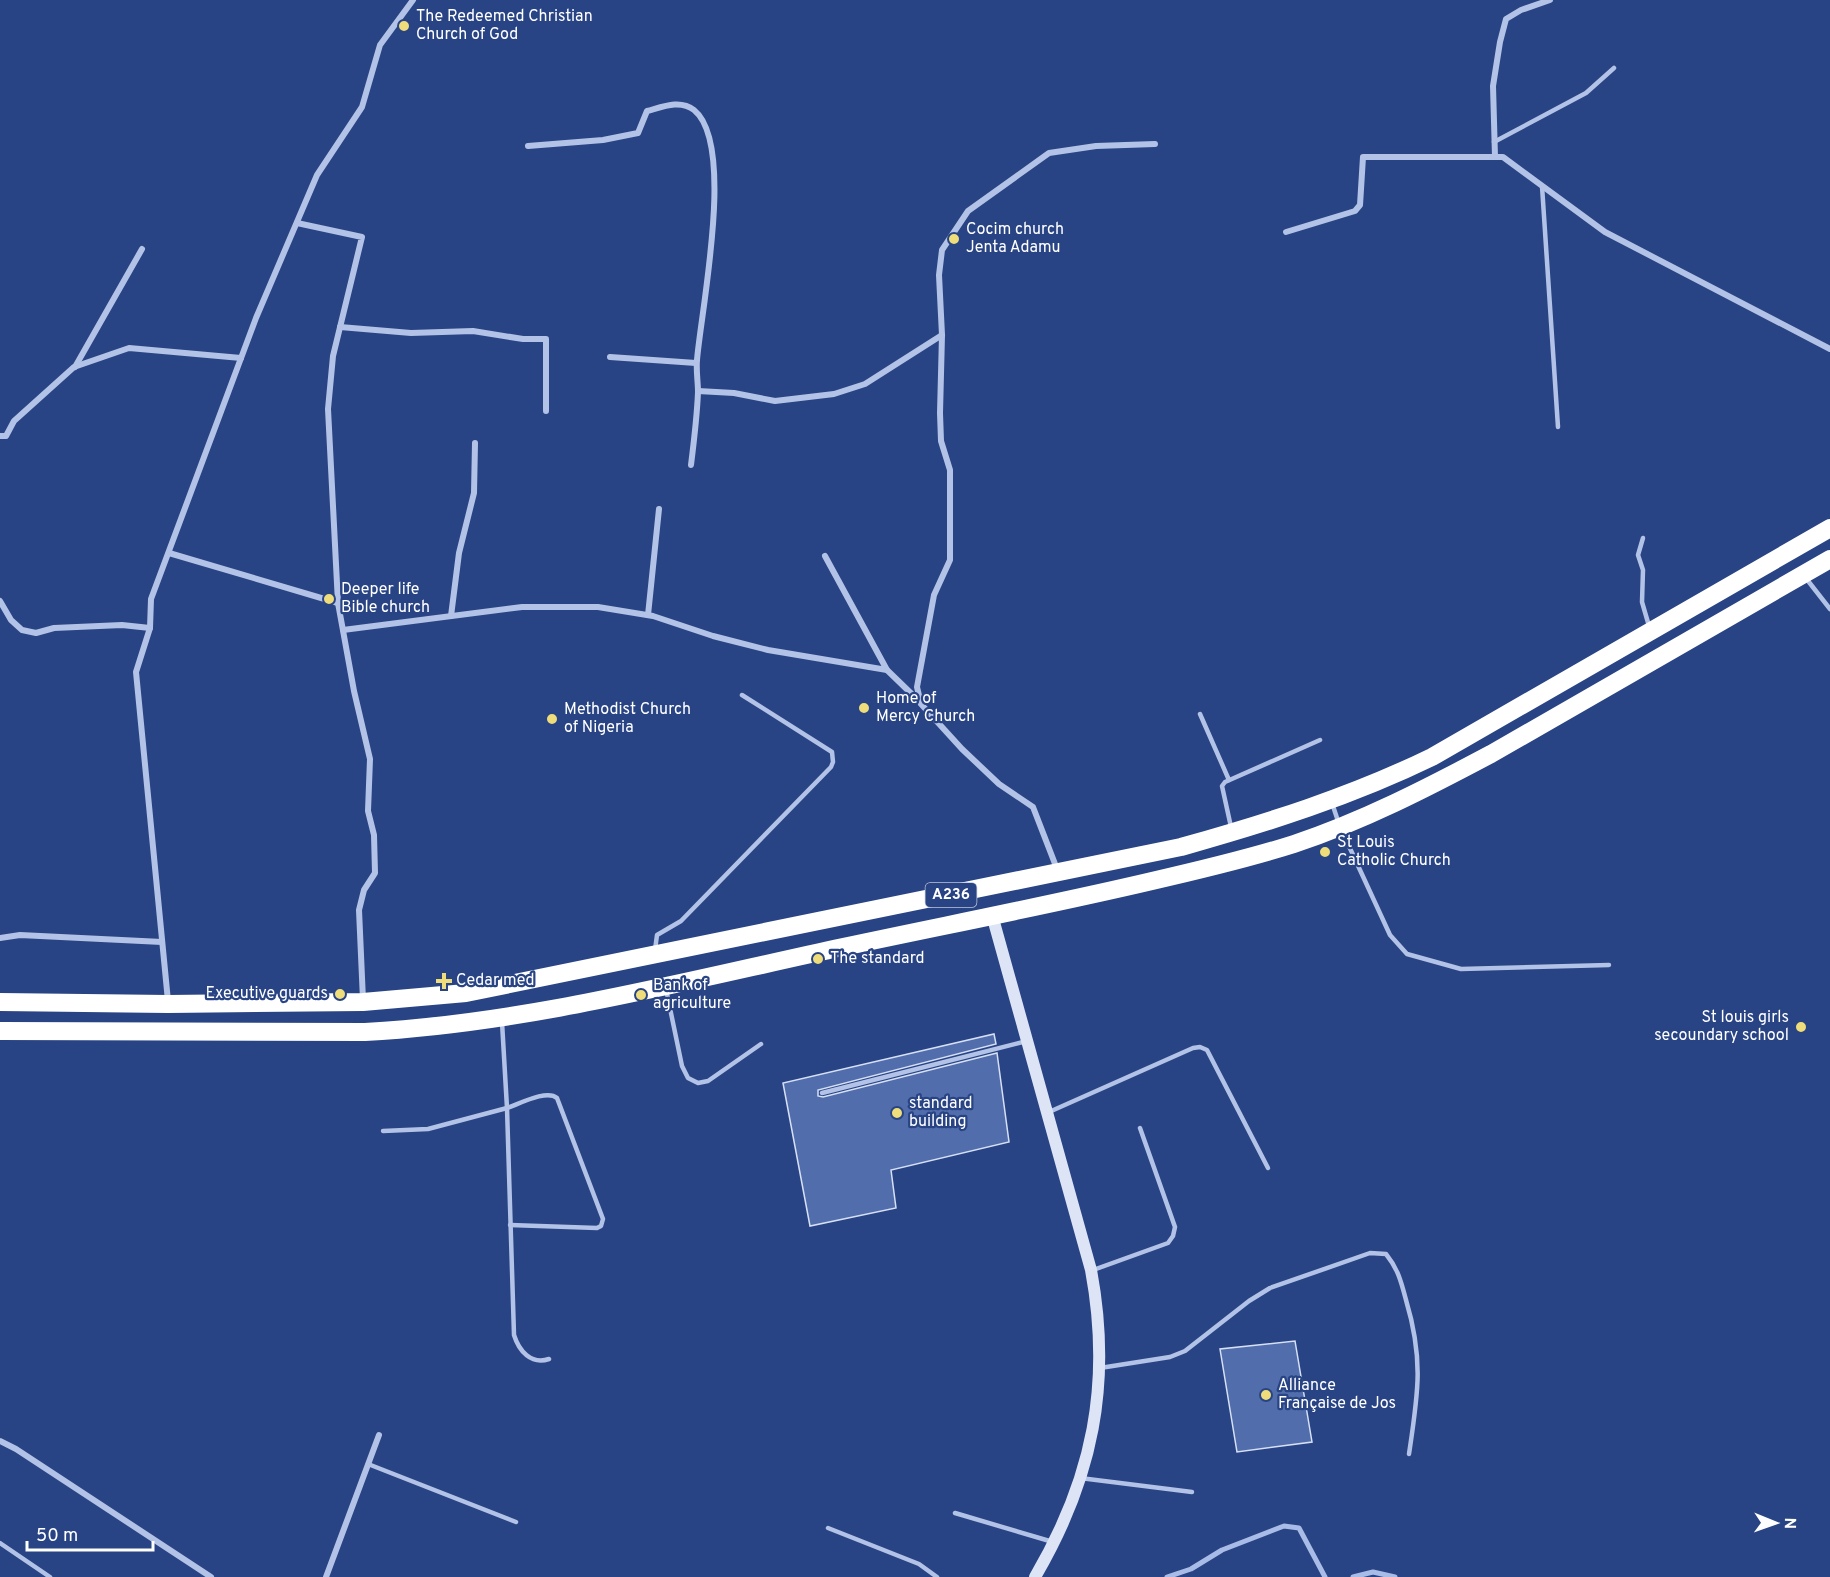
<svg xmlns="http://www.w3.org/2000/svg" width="1830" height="1577" viewBox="0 0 1830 1577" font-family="Overpass,sans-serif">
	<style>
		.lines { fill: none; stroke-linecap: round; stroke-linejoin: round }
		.stream { stroke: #a8bce7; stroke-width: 5 }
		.building { fill: #516dab; stroke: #d6e0f6; stroke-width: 1.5 }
		.lane { stroke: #b3c3e7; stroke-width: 4.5 }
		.street { stroke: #b3c3e7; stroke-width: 6 }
		.secondary { stroke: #dce4f6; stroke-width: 12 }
		.highway { stroke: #fff; stroke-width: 18 }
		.poi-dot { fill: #eedd7a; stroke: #294484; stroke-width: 2 }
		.labels { text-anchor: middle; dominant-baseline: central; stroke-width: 4.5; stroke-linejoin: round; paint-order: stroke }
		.shield { fill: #294484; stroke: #bfc7da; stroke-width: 1.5 }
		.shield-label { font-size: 15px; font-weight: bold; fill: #fff }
		.poi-label { font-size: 16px; fill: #fff; stroke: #294484; text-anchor: start }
	</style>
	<rect width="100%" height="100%" fill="#294484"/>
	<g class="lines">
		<!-- stream -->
		<g class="stream">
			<polyline points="1167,1577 1191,1569 1222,1550 1284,1526 1299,1528 1325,1577"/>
			<polyline points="1353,1577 1373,1572 1395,1577"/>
		</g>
	</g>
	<!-- building -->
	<g class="building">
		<polygon points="994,1034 996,1044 818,1090 818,1096 823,1097 997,1053 1009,1142 891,1170 896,1208 810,1226 783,1083"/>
		<polygon points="1295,1341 1312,1442 1237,1452 1220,1349"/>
	</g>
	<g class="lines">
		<!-- lane -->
		<g class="lane">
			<polyline points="1494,142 1586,93 1614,68"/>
			<polyline points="1542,186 1558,427"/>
			<polyline points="1643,538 1638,555 1643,570 1642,602 1649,626"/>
			<polyline points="1805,577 1830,609"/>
			<polyline points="1200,714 1229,780"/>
			<polyline points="1332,803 1339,824"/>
			<polyline points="1231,827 1222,786 1225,782 1320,740"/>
			<polyline points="1342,831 1390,935 1407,954 1461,969 1609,965"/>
			<polyline points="655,950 657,935 681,921 831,767 833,762 832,752 742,695"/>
			<polyline points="666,989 682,1066 688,1078 698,1083 708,1081 761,1044"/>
			<path d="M502,1022l5,86c12,-4 40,-19 50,-10l46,121 -2,7 -4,2 -87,-3"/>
			<polyline points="822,1093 1027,1041"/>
			<polyline points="1049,1112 1193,1048 1200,1047 1207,1050 1268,1168"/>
			<path d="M383,1131l45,-2 79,-21 7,227c5,16 17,30 35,24"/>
			<polyline points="1093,1270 1168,1243 1173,1236 1175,1227 1140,1128"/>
			<path d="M1100,1368l70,-11 15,-6 64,-50 21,-13 100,-35 16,1c12,15 15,27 20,46 18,60 12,94 3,154"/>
			<polyline points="368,1464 516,1522"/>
			<polyline points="1080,1478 1192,1492"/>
			<polyline points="955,1513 1053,1542"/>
			<polyline points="828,1528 919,1564 937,1577"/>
			<polyline points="0,1543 50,1577"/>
		</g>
		<!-- street -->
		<g class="street">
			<path d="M528,146l75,-6 35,-7 9,-22c15,-4 33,-12 47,-1 42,34 7,200 3,250 -1,11 1,22 1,32 -1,25 -4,49 -7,73"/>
			<polyline points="1495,157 1493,86 1500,42 1506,19 1521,10 1550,0"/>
			<polyline points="297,223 362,237 333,356 328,409 338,603 354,691 370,759 368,811 374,835 375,873 364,890 359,910 363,1000"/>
			<polyline points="1286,232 1355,211 1360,205 1363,157 1503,157 1605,232 1830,349"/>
			<polyline points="340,327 411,333 473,331 523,339 546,339 546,411"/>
			<polyline points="610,357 696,363"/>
			<polyline points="75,367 142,249"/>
			<polyline points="698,391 734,393 775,401 834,394 865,384 942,335"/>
			<polyline points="0,436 6,436 14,421 74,367 129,348 241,358"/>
			<polyline points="169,553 338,603"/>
			<polyline points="825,556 887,670 921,703"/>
			<polyline points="0,601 11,620 22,630 36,633 54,628 122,625 150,628"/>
			<polyline points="648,615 659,509"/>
			<polyline points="451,616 459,553 474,493 475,443"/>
			<polyline points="343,630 522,607 598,607 653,616 713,636 768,650 887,670"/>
			<polyline points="1057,869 1033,807 999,784 962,749 921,704 917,687 934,595 950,560 950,470 941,441 940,413 942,335 939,275 942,250 968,211 1049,153 1096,146 1155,144"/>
			<polyline points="0,938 20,935 162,942"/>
			<polyline points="168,1001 136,672 150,628 151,599 256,318 317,175 362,107 380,45 413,0"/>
			<polyline points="0,1441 16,1449 211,1577"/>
			<polyline points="326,1577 379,1435"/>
		</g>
		<!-- secondary -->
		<path class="secondary" d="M992,915l99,355c21,113 2,208 -56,307"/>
		<!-- highway -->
		<g class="highway">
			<path d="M0,1002l168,2 195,-2 103,-9 715,-146c86,-24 171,-51 251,-90l398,-229"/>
			<path d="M0,1031l365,1c162,-9 320,-51 478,-85 103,-22 207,-42 309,-66 48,-11 95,-22 142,-37 69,-23 133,-56 197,-90l339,-195"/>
		</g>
	</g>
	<!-- markers -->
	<g class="poi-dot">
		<circle cx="404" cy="26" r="6"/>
		<circle cx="954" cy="239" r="6"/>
		<circle cx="329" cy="599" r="6"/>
		<circle cx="864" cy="708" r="6"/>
		<circle cx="552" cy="719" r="6"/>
		<circle cx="1325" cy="852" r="6"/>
		<circle cx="818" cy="959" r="6"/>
		<path d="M441 972h6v6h6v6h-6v6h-6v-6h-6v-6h6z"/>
		<circle cx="340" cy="994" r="6"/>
		<circle cx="641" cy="995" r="6"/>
		<circle cx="1801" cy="1027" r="6"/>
		<circle cx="897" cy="1113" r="6"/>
		<circle cx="1266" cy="1395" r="6"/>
	</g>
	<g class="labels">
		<!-- shield labels -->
		<rect class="shield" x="925.5" y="883" width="51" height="24" rx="4.5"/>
		<g class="shield-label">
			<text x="951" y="895">A236</text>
		</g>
		<!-- poi labels -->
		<g class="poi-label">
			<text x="416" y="17">The Redeemed Christian<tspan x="416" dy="18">Church of God</tspan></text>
			<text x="966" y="230">Cocim church<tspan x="966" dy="18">Jenta Adamu</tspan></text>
			<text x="341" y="590">Deeper life<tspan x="341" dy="18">Bible church</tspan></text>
			<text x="876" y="699">Home of<tspan x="876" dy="18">Mercy Church</tspan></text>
			<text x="564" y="710">Methodist Church<tspan x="564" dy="18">of Nigeria</tspan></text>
			<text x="1337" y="843">St Louis<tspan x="1337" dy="18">Catholic Church</tspan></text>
			<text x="830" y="959">The standard</text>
			<text x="456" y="981">Cedar med</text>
			<text x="653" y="986">Bank of<tspan x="653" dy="18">agriculture</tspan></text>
			<text x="328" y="994" text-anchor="end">Executive guards</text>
			<text x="1789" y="1018" text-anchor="end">St louis girls<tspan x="1789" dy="18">secoundary school</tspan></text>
			<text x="909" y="1104">standard<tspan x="909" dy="18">building</tspan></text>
			<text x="1278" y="1386">Alliance<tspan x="1278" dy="18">Française de Jos</tspan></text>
		</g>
	</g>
	<!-- north arrow -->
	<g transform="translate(1776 1523) rotate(91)" stroke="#294484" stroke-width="4.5" paint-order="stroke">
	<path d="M0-4.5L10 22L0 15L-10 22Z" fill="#ffffff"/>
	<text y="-9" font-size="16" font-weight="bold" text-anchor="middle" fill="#ffffff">N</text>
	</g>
	<!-- scale -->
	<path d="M27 1541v9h126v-9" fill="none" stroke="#ffffff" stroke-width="3"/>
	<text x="36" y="1541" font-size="18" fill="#ffffff" stroke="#294484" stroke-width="4.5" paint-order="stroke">50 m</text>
</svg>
